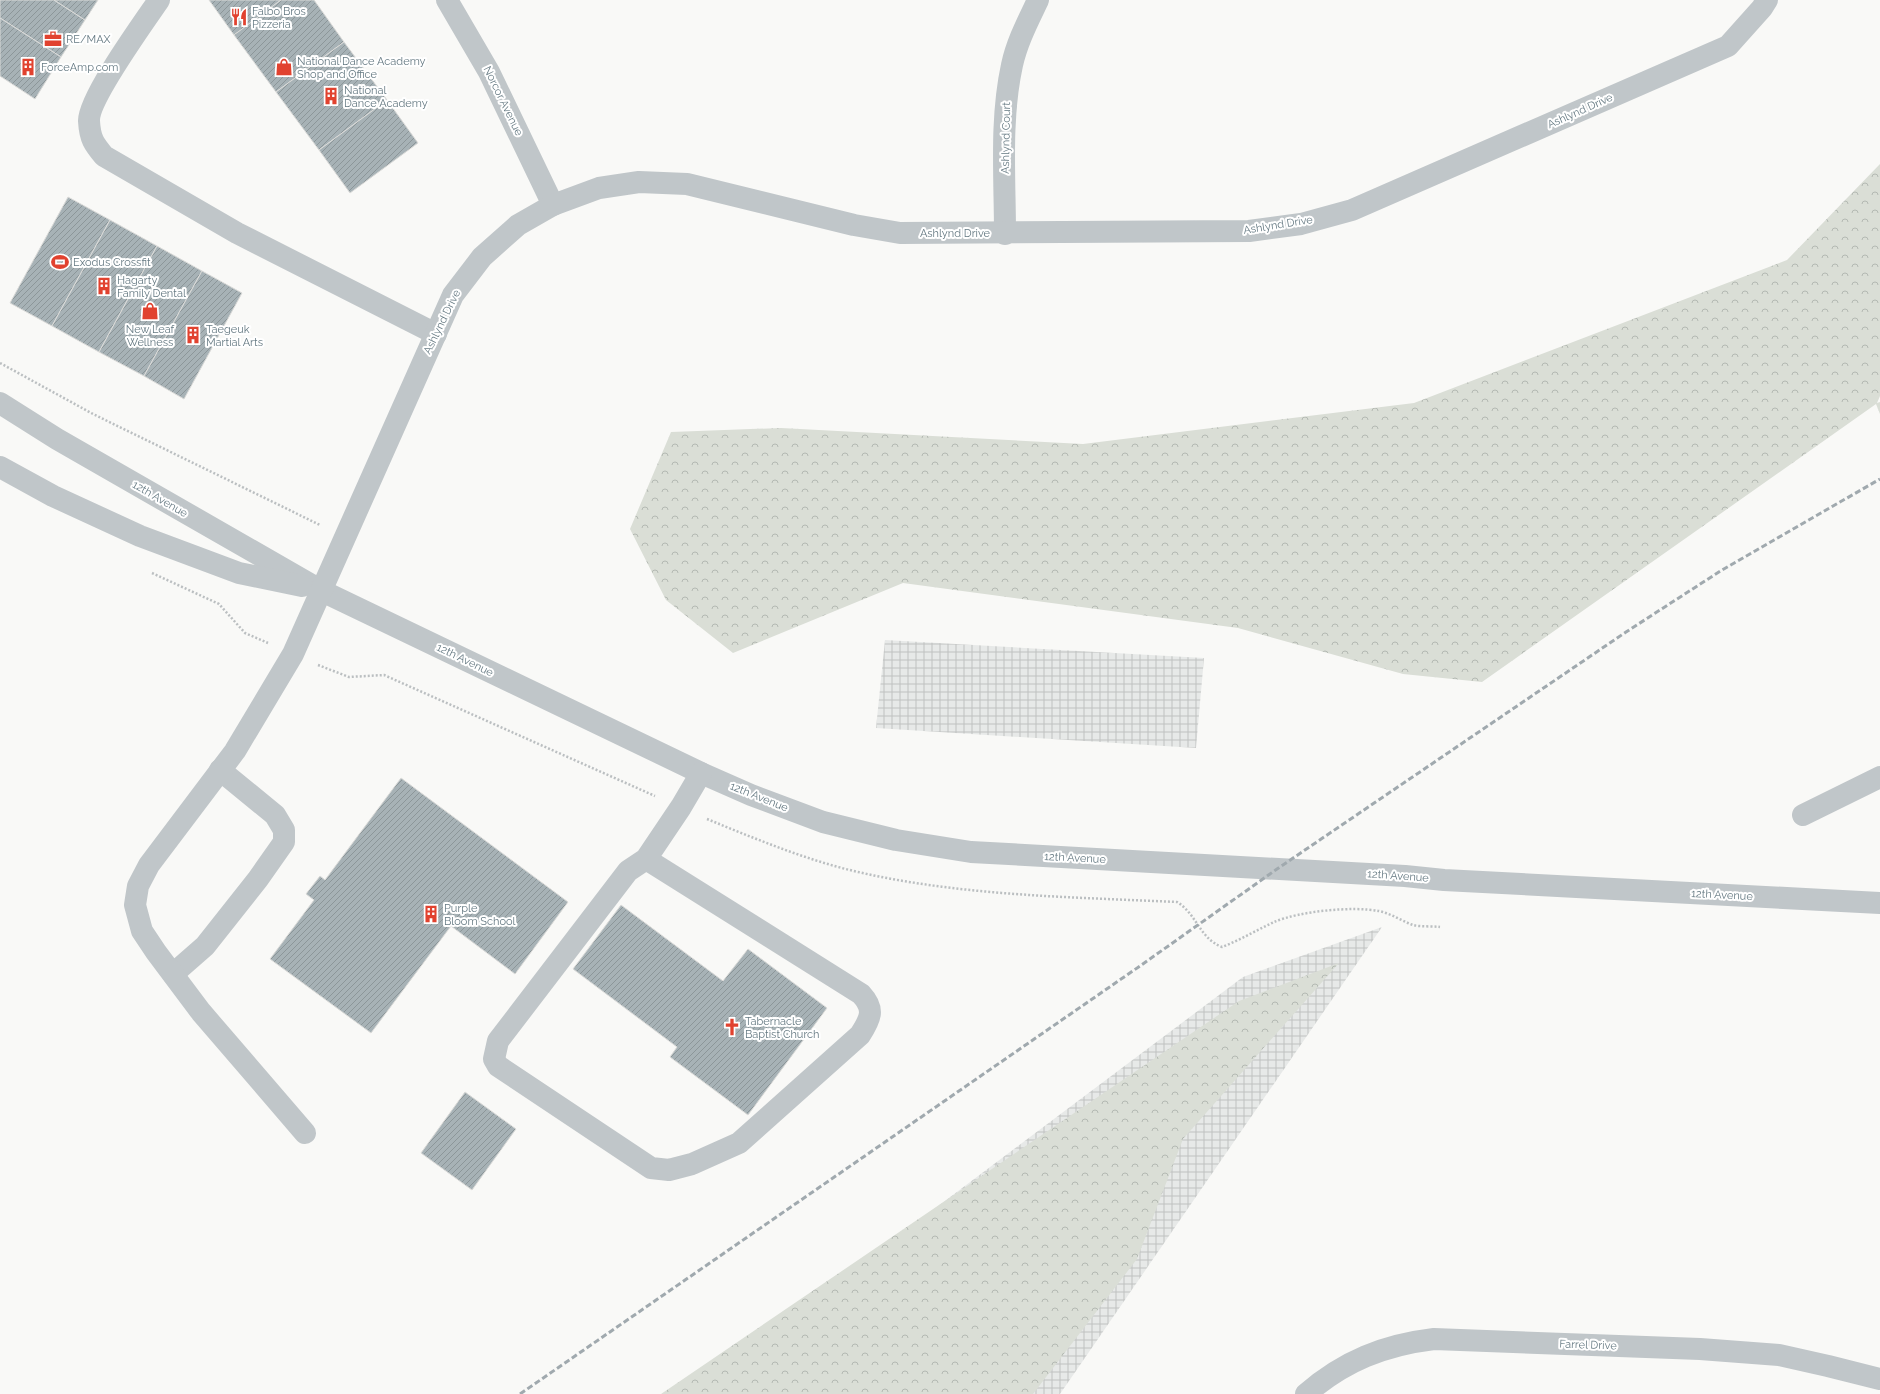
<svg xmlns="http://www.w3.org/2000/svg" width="1880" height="1394" viewBox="0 0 1880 1394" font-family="Raleway,sans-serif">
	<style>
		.industrial { fill: url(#industrial-grid) }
		.forest { fill: url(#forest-crowns) }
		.building { fill: url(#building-hatch); stroke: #dbdbd9 }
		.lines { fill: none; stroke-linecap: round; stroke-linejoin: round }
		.path { stroke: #bbbfc1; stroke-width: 2.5; stroke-dasharray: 2 2; stroke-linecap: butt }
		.minor { stroke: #c0c6c9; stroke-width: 22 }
		.rail { stroke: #a0a9ae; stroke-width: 3; stroke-dasharray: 6 3; stroke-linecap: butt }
		.labels { text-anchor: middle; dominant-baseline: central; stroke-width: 4; stroke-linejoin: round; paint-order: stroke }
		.poi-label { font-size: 11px; fill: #657982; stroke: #fff; text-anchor: start }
		.street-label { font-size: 11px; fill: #657982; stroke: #fff }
	</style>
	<defs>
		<pattern id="industrial-grid" width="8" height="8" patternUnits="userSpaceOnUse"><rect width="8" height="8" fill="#e7e9e8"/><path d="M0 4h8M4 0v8" fill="none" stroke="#bfc2c1"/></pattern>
		<pattern id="forest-crowns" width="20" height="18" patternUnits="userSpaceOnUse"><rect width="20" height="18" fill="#daded6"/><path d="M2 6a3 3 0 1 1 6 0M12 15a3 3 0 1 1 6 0" fill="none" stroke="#b4b9b3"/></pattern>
		<pattern id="building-hatch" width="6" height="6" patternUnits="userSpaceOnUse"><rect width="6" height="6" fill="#a7b2b6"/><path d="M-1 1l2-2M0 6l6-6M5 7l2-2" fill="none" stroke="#8c9699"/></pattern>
	</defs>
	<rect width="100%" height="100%" fill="#f9f9f7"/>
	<!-- industrial -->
	<g class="industrial">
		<polygon points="885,640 1204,658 1196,748 876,728"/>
		<polygon points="1382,927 1060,1394 688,1394 1243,977"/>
	</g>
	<!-- forest -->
	<g class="forest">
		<polygon points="1880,164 1880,396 1877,403 1880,402 1880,414 1876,404 1482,682 1403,674 1238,628 903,583 733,653 666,600 630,529 671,432 781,428 1083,444 1414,403 1787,260"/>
		<polygon points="1339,963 1183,1139 1137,1259 1033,1394 661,1394 1239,1001"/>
	</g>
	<!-- building -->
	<g class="building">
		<polygon points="0,0 54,0 85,20 61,57 0,18"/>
		<polygon points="54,0 98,0 85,20"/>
		<polygon points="209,0 281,0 234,35"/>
		<polygon points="281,0 314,0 344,42 276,92 234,35"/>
		<polygon points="0,18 61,57 35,99 0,76"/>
		<polygon points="344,42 387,100 319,150 276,92"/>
		<polygon points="387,100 418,143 350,193 319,150"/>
		<polygon points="68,197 110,220 52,326 10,303"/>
		<polygon points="110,220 157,246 99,352 52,326"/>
		<polygon points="157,246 202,271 144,376 99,352"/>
		<polygon points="202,271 242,293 184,399 144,376"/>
		<polygon points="401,778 568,902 515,974 451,926 371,1033 270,959 314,900 306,894 320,876 325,880"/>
		<polygon points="621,905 723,981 748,949 827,1008 748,1115 670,1057 677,1047 573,969"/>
		<polygon points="465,1092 516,1129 472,1190 421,1153"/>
	</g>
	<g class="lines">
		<!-- path -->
		<g class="path">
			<polyline points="0,363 93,414 320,525"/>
			<polyline points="152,573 219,604 245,633 268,643"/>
			<polyline points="318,665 349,677 384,675 655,796"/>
			<path d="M707,819c49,20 99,41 151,53 105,24 213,25 319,30 20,12 22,36 45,45 18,-7 35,-17 52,-25 26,-11 79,-16 105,-11 13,3 23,10 34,14 8,2 19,1 27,2"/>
		</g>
		<!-- minor -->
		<g class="minor">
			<path d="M159,0c-15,22 -71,99 -70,121 1,18 5,23 15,35l133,77 199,101"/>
			<polyline points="447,0 489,72 553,205"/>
			<path d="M1005,234c0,-56 -5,-114 7,-169 5,-23 16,-44 26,-65"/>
			<polyline points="0,403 57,439 322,591 701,773 751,795 823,822 896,840 971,852 1405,876 1444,880 1880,903"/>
			<polyline points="0,467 53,496 140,536 239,573 302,586"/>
			<polyline points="1803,815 1880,777"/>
			<path d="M646,859l215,135c14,15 10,24 -1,41l-121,108 -47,21 -23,6 -18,-2 -153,-102 -4,-7 4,-18 130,-170 18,-12 35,-52 20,-34"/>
			<polyline points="173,974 205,946 258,879 284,842 284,830 275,815 220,770"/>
			<polyline points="305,1133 201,1012 156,952 142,931 135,905 138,886 149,865 235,751 293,654 453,295 482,257 518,225 553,205 599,188 639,182 687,184 854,225 900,233 1249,231 1301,224 1352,210 1728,46 1762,8 1767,0"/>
			<path d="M1306,1394c38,-33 78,-49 128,-55l266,10 79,6 49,11 52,13"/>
		</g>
		<!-- rail -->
		<polyline class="rail" points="520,1394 1140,966 1277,869 1626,632 1722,570 1880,479"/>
	</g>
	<!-- icons -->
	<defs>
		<g id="restaurant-bare" transform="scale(1.38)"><path d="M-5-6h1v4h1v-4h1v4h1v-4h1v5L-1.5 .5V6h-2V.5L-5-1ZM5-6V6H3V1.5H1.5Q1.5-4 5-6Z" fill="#e1422f" stroke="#fff" stroke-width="2.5" paint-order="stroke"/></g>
		<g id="office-bare" transform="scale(1.38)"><path d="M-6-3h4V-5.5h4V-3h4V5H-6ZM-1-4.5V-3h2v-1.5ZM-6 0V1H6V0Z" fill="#e1422f" stroke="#fff" stroke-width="2.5" paint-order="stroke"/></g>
		<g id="building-bare" transform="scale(1.38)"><path d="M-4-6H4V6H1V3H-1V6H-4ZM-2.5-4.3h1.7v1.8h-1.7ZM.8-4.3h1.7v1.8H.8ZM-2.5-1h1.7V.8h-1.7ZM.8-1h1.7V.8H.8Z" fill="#e1422f" stroke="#fff" stroke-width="2.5" paint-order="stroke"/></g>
		<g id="shop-bare" transform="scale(1.38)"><path d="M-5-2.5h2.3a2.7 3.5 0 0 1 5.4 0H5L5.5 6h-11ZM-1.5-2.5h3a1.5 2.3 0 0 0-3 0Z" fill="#e1422f" stroke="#fff" stroke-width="2.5" paint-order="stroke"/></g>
		<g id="stadium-bare" transform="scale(1.38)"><path d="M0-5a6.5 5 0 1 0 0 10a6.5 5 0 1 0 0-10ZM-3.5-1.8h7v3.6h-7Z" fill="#e1422f" stroke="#fff" stroke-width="2.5" paint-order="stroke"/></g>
		<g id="church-bare" transform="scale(1.38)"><path d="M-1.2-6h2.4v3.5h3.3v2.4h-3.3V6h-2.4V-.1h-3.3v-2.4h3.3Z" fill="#e1422f" stroke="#fff" stroke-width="2.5" paint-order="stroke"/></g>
	</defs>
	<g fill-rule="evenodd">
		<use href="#restaurant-bare" x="239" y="17"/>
		<use href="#office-bare" x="53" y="39"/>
		<use href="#building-bare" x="28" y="67"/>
		<use href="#shop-bare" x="284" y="67"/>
		<use href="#building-bare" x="331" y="96"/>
		<use href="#stadium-bare" x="60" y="262"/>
		<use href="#building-bare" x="104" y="286"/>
		<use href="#shop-bare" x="150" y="311"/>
		<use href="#building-bare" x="193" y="335"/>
		<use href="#building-bare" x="431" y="914"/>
		<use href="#church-bare" x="732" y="1027"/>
	</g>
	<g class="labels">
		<!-- poi labels -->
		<g class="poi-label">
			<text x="252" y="11">Falbo Bros<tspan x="252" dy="13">Pizzeria</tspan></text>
			<text x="66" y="39">RE/MAX</text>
			<text x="297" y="61">National Dance Academy<tspan x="297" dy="13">Shop and Office</tspan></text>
			<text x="41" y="67">ForceAmp.com</text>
			<text x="344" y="90">National<tspan x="344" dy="13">Dance Academy</tspan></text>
			<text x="73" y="262">Exodus Crossfit</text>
			<text x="117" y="280">Hagarty<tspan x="117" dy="13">Family Dental</tspan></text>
			<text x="150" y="329" text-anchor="middle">New Leaf<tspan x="150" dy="13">Wellness</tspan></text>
			<text x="206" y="329">Taegeuk<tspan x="206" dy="13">Martial Arts</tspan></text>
			<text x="444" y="908">Purple<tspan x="444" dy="13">Bloom School</tspan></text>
			<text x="745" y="1021">Tabernacle<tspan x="745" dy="13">Baptist Church</tspan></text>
		</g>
		<!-- street labels -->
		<g class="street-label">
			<text transform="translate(503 101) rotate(64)">Norcor Avenue</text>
			<text transform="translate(1580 111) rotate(-24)">Ashlynd Drive</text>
			<text transform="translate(1006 138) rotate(-89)">Ashlynd Court</text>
			<text transform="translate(1278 225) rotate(-9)">Ashlynd Drive</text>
			<text x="955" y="233">Ashlynd Drive</text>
			<text transform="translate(442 322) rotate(-64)">Ashlynd Drive</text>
			<text transform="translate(160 499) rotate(30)">12th Avenue</text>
			<text transform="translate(465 660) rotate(26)">12th Avenue</text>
			<text transform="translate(759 797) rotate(22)">12th Avenue</text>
			<text transform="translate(1075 858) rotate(3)">12th Avenue</text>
			<text transform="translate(1398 876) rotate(4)">12th Avenue</text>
			<text transform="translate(1722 895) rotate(3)">12th Avenue</text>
			<text transform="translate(1588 1345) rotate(2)">Farrel Drive</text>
		</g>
	</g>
</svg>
